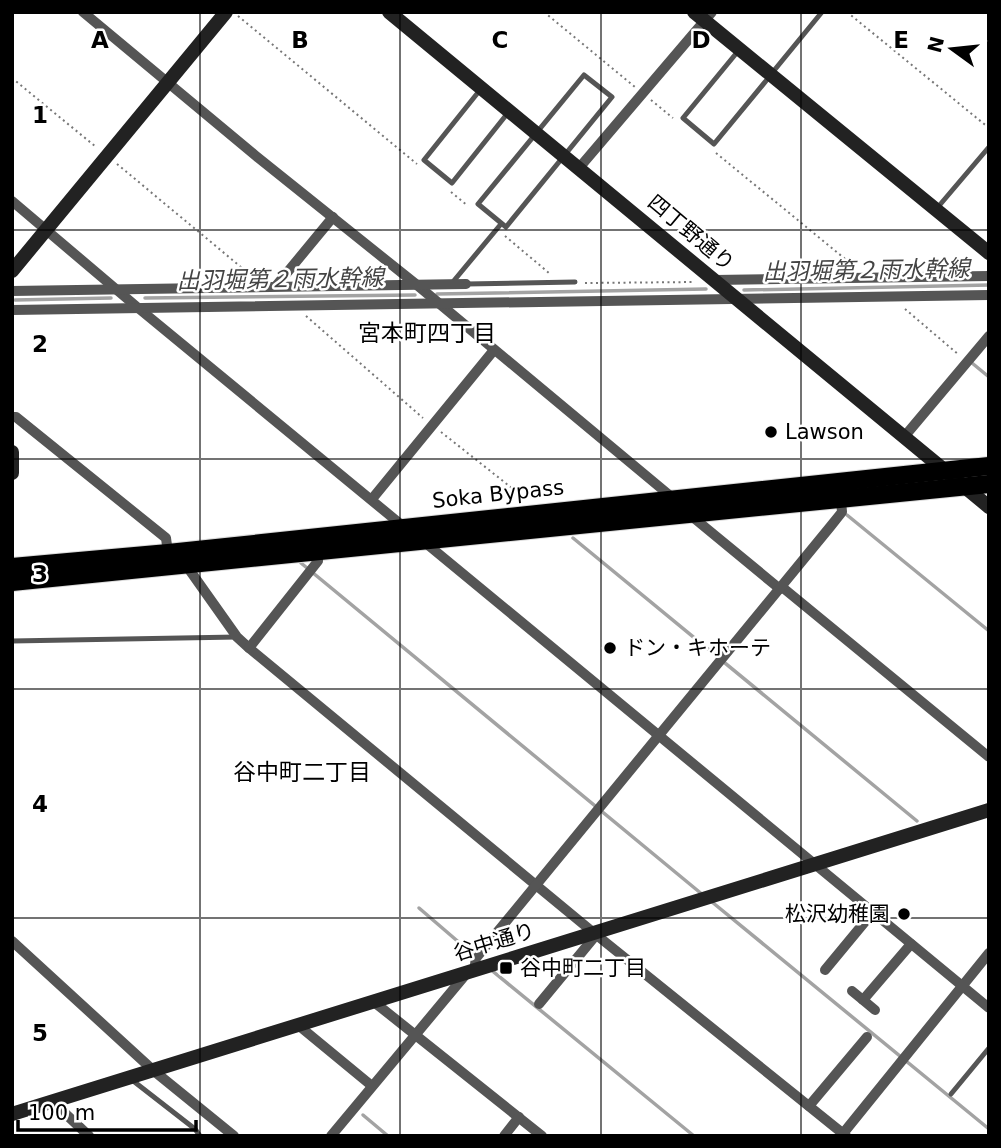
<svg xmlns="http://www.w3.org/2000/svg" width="1001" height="1148" viewBox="0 0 1001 1148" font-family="'DejaVu Sans','Noto Sans JP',sans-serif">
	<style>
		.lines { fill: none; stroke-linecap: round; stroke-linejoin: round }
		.stream { stroke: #a3a3a3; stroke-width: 3.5 }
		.highway-casing { stroke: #dbdbdb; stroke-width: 20 }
		.path { stroke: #777; stroke-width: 2; stroke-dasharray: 2 3.5; stroke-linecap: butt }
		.lane { stroke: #555; stroke-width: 5 }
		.street { stroke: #555; stroke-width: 10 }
		.secondary { stroke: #222; stroke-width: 14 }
		.highway { stroke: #000; stroke-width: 18 }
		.grid { fill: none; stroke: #000; stroke-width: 2; stroke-opacity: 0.55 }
		.poi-dot { fill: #000; stroke: #fff; stroke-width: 2.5 }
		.labels { text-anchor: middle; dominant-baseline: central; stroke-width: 5; stroke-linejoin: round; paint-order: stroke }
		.street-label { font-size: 21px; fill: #000; stroke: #fff }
		.poi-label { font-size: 21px; fill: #000; stroke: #fff; text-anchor: start }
		.water-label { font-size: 23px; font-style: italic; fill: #444; stroke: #fff }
		.neighbourhood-label { font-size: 23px; fill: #000; stroke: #fff }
		.grid-label { font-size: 23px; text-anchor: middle; font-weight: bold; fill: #000; stroke: #fff; stroke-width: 5; stroke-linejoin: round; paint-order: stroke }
	</style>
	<rect width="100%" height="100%" fill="#fff"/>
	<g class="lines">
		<!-- stream -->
		<g class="stream">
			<polyline points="744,290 989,285"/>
			<polyline points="437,294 706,289"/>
			<polyline points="145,298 415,295"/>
			<polyline points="15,300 111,298"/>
			<polyline points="972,363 989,377"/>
			<polyline points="847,515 989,631"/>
			<polyline points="573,538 917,821"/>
			<polyline points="301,563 703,895"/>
			<polyline points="712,902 989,1129"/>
			<polyline points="419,908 476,957"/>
			<polyline points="490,969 694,1136"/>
			<polyline points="363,1115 388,1136"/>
		</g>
		<!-- highway casing -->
		<g class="highway-casing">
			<g id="highway">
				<polyline points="12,567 168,553 989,466"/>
				<polyline points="12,582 989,484"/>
			</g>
		</g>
		<!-- path -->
		<g class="path">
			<polyline points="544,12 635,87"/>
			<polyline points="847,12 989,128"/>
			<polyline points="238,16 417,164"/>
			<polyline points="12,78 96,147"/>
			<polyline points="651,100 673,118"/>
			<polyline points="716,153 855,267"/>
			<polyline points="117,164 253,277"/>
			<polyline points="451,192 468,206"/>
			<polyline points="505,236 549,273"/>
			<polyline points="585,283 695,282"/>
			<polyline points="905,309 959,355"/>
			<polyline points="306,316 423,418"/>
			<polyline points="441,432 527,500"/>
		</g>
		<!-- lane -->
		<g class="lane">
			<polyline points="739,50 683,118 714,144 770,76"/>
			<polyline points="772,73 822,12"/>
			<polygon points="584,75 612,97 506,227 478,204"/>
			<polyline points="480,90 424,160 452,183 507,114"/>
			<polyline points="938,207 989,147"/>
			<polyline points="452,283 501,224"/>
			<polyline points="466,284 575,282"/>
			<polyline points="12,641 237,637"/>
			<polyline points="132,1080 195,1129 200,1136"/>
			<polyline points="951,1094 989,1048"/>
		</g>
		<!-- street -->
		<g class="street">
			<polyline points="83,12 256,156 417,285 674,499"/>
			<polyline points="579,168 712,12"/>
			<polyline points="12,201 137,307 404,527"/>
			<polyline points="715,280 989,276"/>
			<polyline points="276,286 333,217"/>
			<polyline points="12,291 466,284"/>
			<polyline points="12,310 989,295"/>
			<polyline points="12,417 16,417 166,538 168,553"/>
			<polyline points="904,437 989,336"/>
			<polyline points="372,499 494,350"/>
			<polyline points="689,514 780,589"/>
			<polyline points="422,540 989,1008"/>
			<polyline points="186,565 237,637 249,648 594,933 846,1136"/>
			<polyline points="782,587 989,757"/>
			<polyline points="249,648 318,561 318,552"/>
			<polyline points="12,941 154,1071 234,1136"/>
			<polyline points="825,970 873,912"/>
			<polyline points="474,971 476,958 830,527 842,512 841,500"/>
			<polyline points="852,991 863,1000"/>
			<polyline points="374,1002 542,1136"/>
			<polyline points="539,1004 596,935"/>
			<polyline points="875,1010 863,1000 911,944"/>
			<polyline points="298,1025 372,1086"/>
			<polyline points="53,1102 89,1136"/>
			<polyline points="809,1106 867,1037"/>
			<polyline points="331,1136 467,973"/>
			<polyline points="504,1136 519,1117"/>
			<polyline points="841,1136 989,953"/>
		</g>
		<!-- secondary -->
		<g class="secondary">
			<polyline points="389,12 989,507"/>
			<polyline points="694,12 989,253"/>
			<polyline points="12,271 226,12"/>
			<polyline points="12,452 12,473"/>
			<polyline points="12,1114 989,810"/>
		</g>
		<!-- highway -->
		<use href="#highway" class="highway"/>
	</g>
	<!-- grid -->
	<path class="grid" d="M200,12v1124M400,12v1124M601,12v1124M801,12v1124M12,230h977M12,459h977M12,689h977M12,918h977"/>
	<!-- markers -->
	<g class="poi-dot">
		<circle cx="771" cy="432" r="7"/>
		<circle cx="610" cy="648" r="7"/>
		<circle cx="904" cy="914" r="7"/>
		<rect x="499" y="961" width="14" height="14" rx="3.5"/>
	</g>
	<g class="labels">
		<!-- street labels -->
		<g class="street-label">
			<text transform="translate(691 233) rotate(40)">四丁野通り</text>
			<text transform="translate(498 494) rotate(-6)">Soka Bypass</text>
			<text transform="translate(494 942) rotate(-17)">谷中通り</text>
		</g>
		<!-- poi labels -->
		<g class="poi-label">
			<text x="785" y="432">Lawson</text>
			<text x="624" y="648">ドン・キホーテ</text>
			<text x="890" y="914" text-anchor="end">松沢幼稚園</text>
			<text x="520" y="968">谷中町二丁目</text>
		</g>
		<!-- water labels -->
		<g class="water-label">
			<text transform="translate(866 270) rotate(-1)">出羽堀第２雨水幹線</text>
			<text transform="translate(280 279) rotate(-1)">出羽堀第２雨水幹線</text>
		</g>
		<!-- neighbourhood labels -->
		<g class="neighbourhood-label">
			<text x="427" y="333">宮本町四丁目</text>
			<text x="302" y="772">谷中町二丁目</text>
		</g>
	</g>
	<g class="grid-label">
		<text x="100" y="48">A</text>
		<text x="300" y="48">B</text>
		<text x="500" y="48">C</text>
		<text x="701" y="48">D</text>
		<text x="901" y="48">E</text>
		<text x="40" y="123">1</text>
		<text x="40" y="352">2</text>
		<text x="40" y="582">3</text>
		<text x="40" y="812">4</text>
		<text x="40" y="1041">5</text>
	</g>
	<!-- border -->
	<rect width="1001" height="1148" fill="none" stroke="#000000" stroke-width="28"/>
	<!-- north arrow -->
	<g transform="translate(952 49) rotate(285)" stroke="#ffffff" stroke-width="5" paint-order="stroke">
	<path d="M0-5L12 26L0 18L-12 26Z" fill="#000000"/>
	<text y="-10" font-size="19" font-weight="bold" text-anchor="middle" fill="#000000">N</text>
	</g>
	<!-- scale -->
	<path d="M18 1120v10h178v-10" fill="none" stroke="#000000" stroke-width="3.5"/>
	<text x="28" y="1120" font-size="21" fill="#000000" stroke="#ffffff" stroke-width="5" paint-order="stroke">100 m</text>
</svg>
